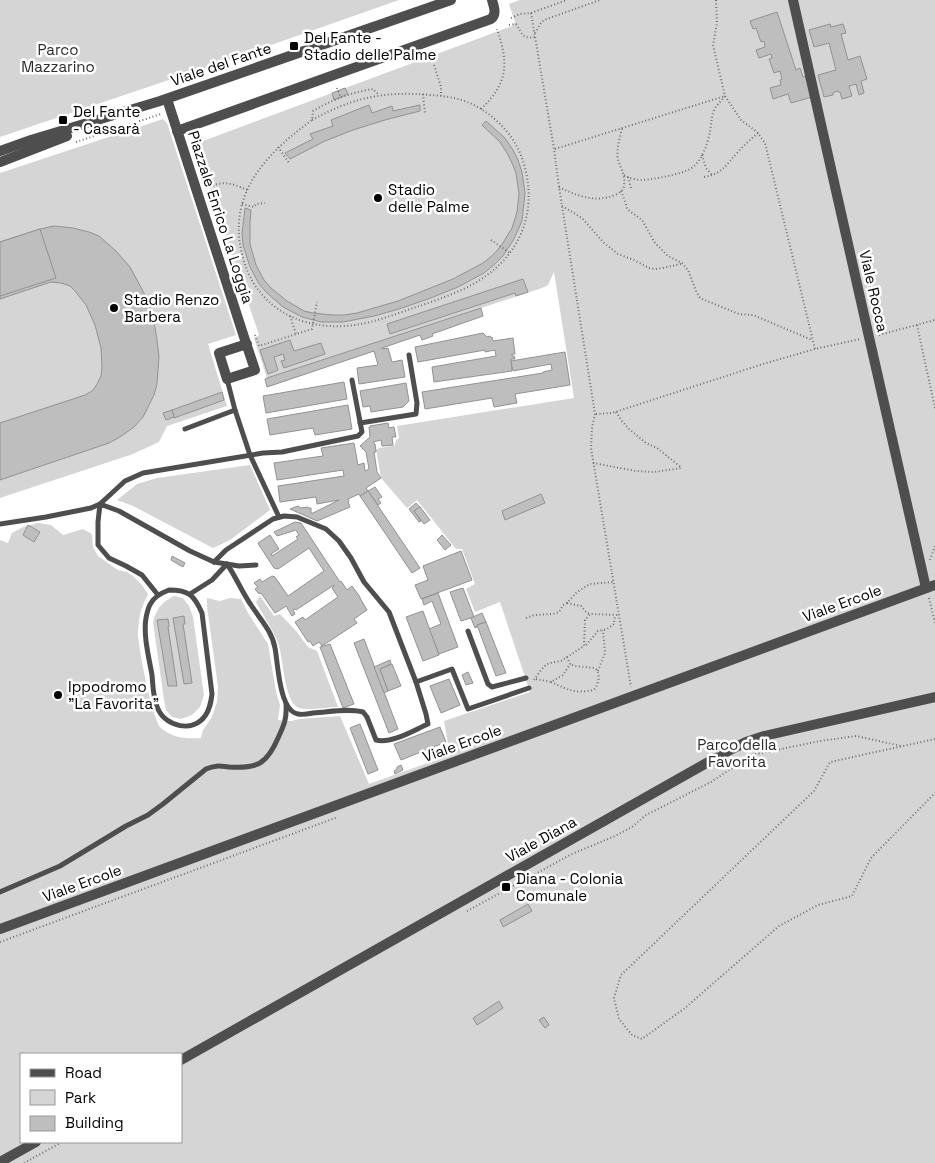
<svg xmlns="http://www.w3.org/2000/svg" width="935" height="1163" viewBox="0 0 935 1163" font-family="'Space Grotesk',sans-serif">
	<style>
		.green { fill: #d5d5d5; fill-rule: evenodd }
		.building { fill: #bebebe; stroke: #929292 }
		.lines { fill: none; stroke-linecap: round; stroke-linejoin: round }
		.path { stroke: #707070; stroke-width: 2; stroke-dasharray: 1 2.5; stroke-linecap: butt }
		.service { stroke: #4e4e4e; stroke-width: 5 }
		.minor { stroke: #4e4e4e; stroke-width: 10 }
		.tertiary { stroke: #4e4e4e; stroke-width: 10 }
		.poi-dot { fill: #000; stroke: #fff; stroke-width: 2 }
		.labels { text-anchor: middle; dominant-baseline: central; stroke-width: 5; stroke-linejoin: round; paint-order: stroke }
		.poi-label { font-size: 15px; fill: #000; stroke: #fff; text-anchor: start }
		.park-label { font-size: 15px; fill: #2c2c2c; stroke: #fff }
		.street-label { font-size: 15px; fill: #000; stroke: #fff }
	</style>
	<rect width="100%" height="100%" fill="#fff"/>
	<!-- green -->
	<g class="green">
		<polygon points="0,0 399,0 231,59 0,137"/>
		<path d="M520,0h415v1163h-935v-623l8,3 4,-10 11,-6 15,-4 13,2 12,10 20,-6 9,5 1,13 5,9 20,14 9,2 6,4 9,9 6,9c-3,7 -7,14 -8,21 -1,6 -2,14 -2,20 1,15 14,84 23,93 11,10 25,11 40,10l2,-8 9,-13 5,-15 1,-15 -11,-81v-8l13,3 10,-3 11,1 7,14 20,31 8,48 4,13 -2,15 13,1 8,-2 41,-3 29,68 70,-25 1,-9 8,-6 -4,-23 86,-29 -30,-90 -25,10 -9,-23 9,-5 -13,-35h-6l-39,-49 -10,8 -26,-30 -5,-29 19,-4 1,-5 3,-2 -2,-12 177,-28 -20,-126 -6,13 -6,3 -275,90 -13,-40 5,-3 -64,-191 317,-118 3,-4 -6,-18zM21,1054h160v88h-160z"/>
		<polygon points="163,119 167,123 236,335 208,344 227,406 167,426 159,442 133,454 0,498 0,173"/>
		<polygon points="250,465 270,510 230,540 213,548 133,506 117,500 137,484 157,478"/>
		<path d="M174,596l9,2 6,8 4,11 11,78 -4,12 -8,8 -11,4 -9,-2 -6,-7 -2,-10 -11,-78c4,-14 8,-19 21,-26z"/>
		<path d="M260,596l14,20 6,-2 16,17 12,16 9,4 21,56c-9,0 -32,4 -39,1 -16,-6 -15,-53 -22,-68 -6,-13 -14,-25 -21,-38z"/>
	</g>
	<!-- building -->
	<g class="building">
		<polygon points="777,12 796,70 800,68 803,77 805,76 812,97 791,103 788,94 773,99 770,88 781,85 780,80 782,79 780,71 774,73 769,59 772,58 771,54 759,58 756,50 765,47 764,41 761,42 756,28 753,29 750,21"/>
		<polygon points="830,24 831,27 843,24 846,33 841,34 848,60 860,56 867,79 861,81 864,93 859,95 856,84 849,86 852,96 842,99 840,92 838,92 837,91 833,93 833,95 824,97 818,75 836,70 829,43 814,47 809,30"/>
		<polygon points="345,88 348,94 334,100 332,93"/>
		<polygon points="369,105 372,113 392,106 393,111 420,105 420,111 385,120 353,130 325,141 290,159 285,153 313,139 310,134 333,126 331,120"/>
		<polygon points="486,121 505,138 513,150 518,160 522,172 525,193 522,221 514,239 503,256 494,265 484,273 458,287 428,299 399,309 374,316 343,322 321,322 302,317 283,307 266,292 259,284 250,267 243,245 242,233 245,208 251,210 250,223 250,244 256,265 264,280 271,288 287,301 304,311 313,313 333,315 344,315 357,313 398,301 453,279 483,263 493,255 501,246 512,228 517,212 519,194 516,173 512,163 507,153 500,142 482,125"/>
		<polygon points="54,226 73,228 89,232 99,236 116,251 130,267 144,293 153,316 157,340 159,357 157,384 154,395 143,417 134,427 120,437 109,443 0,480 0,423 85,395 92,391 96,386 101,376 102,367 101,348 95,325 86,305 75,291 70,286 61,283 51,282 0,299 0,242 40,229"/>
		<polygon points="40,229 56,278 0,296 0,242"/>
		<polygon points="523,279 528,292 516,296 515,293 390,334 387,324"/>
		<polygon points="481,308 483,316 432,334 433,336 422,340 420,335 382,348 382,349 388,348 392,362 402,360 405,377 359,384 357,368 378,365 374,351 267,387 265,379 267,378"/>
		<polygon points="483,333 487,337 490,336 491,338 492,337 493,341 513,338 515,354 512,354 512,356 514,356 515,359 511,359 512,371 434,382 432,367 496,356 495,350 485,352 485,350 418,362 415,347"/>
		<polygon points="290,340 294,351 321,343 325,354 284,368 281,361 285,360 283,354 274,357 278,370 268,374 260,350"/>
		<polygon points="565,352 570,385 515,394 517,403 511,404 494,407 492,398 425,409 422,392 543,373 543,372 552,370 551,364 513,371 511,361"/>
		<polygon points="344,382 347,399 266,413 263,396"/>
		<polygon points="406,383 409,401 403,407 371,412 370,406 363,407 360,391"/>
		<polygon points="222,392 224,400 174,418 172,410"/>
		<polygon points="348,405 352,429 315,435 313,428 270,435 267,419"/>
		<polygon points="172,410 174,417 166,420 163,413"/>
		<polygon points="388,423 389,428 394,427 396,437 392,437 393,445 382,446 381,440 373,442 375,444 376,452 374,452 377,472 381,478 366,488 368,491 360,496 359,494 348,499 349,501 348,502 350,507 317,521 290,509 298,506 301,508 308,507 308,508 311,508 311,513 313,513 339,500 317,504 316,497 280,502 278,486 344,476 343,470 277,480 274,463 323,456 321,448 354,443 358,465 364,463 365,471 369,469 366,452 360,446 370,437 369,427 370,427 370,426"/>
		<polygon points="375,487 382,497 378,499 381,503 378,505 368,491"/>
		<polygon points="368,491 420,568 412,573 360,496"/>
		<polygon points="541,494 545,503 505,520 502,511"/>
		<polygon points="416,503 420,507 414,511 421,521 419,522 409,509"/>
		<polygon points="420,507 430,520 424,524 414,511"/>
		<polygon points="295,522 301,523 340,582 341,581 347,590 352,586 360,597 360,598 367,610 354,619 357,623 322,646 319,642 313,646 310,641 308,642 295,622 303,617 305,620 338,597 332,588 334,586 334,585 296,610 295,609 293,610 295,614 292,616 286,606 275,613 261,593 259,594 255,589 258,587 254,583 260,579 262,582 272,576 275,577 288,596 324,571 309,548 278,569 274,568 259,545 258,543 270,535 279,549 271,554 272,556 298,539 296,537 299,535 296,530 277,536 274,532"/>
		<polygon points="28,525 40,532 34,542 23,535"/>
		<polygon points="442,535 451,545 445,550 437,540"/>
		<polygon points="461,551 472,580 421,599 415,585 428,580 423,566"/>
		<polygon points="172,556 185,563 183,567 171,560"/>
		<polygon points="463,588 474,617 461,621 450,592"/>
		<polygon points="438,593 458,647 439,654 429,629 441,624 432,601 424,605 422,599"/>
		<polygon points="423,611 439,655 423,661 406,617"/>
		<polygon points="482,613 486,622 477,625 477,627 475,628 471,618"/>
		<polygon points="184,616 185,624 183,624 192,683 184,684 173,618"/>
		<polygon points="168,619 169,627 168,627 177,686 168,686 157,620"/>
		<polygon points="486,622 506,673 496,676 477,625"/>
		<polygon points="364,639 398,729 389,733 354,643"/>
		<polygon points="330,644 354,704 343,708 320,647"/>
		<polygon points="390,660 391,664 380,669 388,691 384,693 374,667"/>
		<polygon points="392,664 401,686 388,691 380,669"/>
		<polygon points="468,672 473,683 466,685 462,675"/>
		<polygon points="449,679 460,705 441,713 430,686"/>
		<polygon points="360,724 378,770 368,774 350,728"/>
		<polygon points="440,727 446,742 401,760 394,744"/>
		<polygon points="401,765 403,770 395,774 394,771 397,769 397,767"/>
		<polygon points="528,904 532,911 503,927 500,920"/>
		<polygon points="499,1001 503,1008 477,1025 473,1018"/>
		<polygon points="544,1017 549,1025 545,1028 539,1020"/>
	</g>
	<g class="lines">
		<!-- path -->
		<g class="path">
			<polyline points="716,0 717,23 713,45 725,96 741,120 757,132 765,143 815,349"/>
			<polyline points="531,13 554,149 559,187 595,414 592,428 591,448 631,687"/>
			<polyline points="511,18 520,14 531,13 567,0"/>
			<path d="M509,25l7,-1c7,10 5,15 19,13"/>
			<polyline points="535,33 541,23 544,20 600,0"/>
			<polyline points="434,65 441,87 441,96"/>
			<polyline points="337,88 341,98"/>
			<polyline points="423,94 425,114"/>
			<path d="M481,109c27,-26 28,-45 16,-80"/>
			<path d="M312,120c42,-23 72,-29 119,-25 14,1 28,3 41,9 26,13 46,35 53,64 11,42 -3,82 -38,107 -18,14 -49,25 -71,32 -23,8 -48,18 -72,19 -49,3 -91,-23 -102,-72 -15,-61 25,-101 70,-134l1,-9c18,-11 40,-19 60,-22l6,6"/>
			<polyline points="76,142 161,114"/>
			<polyline points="278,147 289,163"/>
			<polyline points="555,149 725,96"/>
			<polyline points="702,155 706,168 712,175"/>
			<path d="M624,175c12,7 21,5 34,3 10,-2 21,-4 30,-8 13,-5 20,-27 22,-39 2,-8 1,-16 5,-23 3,-4 7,-8 10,-12"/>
			<polyline points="628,177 631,188"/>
			<path d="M704,177c18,-3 22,-12 34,-25 6,-7 13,-13 20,-19"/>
			<path d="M559,187c18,9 36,16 56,8 5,-2 9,-5 9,-10 2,-10 -4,-17 -6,-26 -2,-10 2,-21 4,-31"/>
			<path d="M206,188c17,-7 24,-6 41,2"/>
			<polyline points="621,191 626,204 627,209 642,220 655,243 668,256 682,263 688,270 696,291 700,298 707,301 739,314 753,315 812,340"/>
			<polyline points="242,204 254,207 256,204 265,203"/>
			<polyline points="562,206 582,218 603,242 618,254 634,260 649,268 655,269 663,268 681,264"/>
			<polyline points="491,240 510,253"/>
			<polyline points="290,316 296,334"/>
			<polyline points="917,325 935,408"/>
			<polyline points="255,335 259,346 312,329 317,302"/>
			<polyline points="879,335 935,320"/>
			<polyline points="616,412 622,421 629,429 646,443 657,448 682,468"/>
			<polyline points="596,414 612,413 763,364 815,349 860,339"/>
			<polyline points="593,463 636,471 654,472 682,468"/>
			<polyline points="930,560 935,546"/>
			<polyline points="929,598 935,623"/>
			<polyline points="567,603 581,606 587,613 590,614"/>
			<polyline points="526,618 534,615 553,614 559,612 563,605 567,603 577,592 590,584 613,582"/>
			<polyline points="586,645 598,631 607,629 614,624 615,615"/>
			<polyline points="598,671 605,653 603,630"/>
			<polyline points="536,679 551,682 563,675 570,664 567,657"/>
			<polyline points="534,680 541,670 547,664 555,662 561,661 584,646 585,620 590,614 619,615"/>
			<path d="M551,682c18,8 23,12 43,8 5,-7 7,-16 1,-22l-20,-2 -5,-2"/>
			<polyline points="935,739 830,762 814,791 621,975 614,998 619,1019 632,1035 642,1039 685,1008 779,926 818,905 852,896 871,858 935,793"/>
			<polyline points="467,911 572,854 615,836 632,827 646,815 711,782 752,755 820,741 856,736 901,746"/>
			<polyline points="0,942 338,817"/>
			<polyline points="24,1163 62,1142"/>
		</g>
		<!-- service -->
		<g class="service">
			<polyline points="235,410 250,455 279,517"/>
			<polyline points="360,423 416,414 417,403 409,355"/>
			<polyline points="185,429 235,410 227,379"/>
			<polyline points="0,524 46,517 91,508 100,504 125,481 143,473 263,453 282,452 358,436 362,432 352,380"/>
			<polyline points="214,562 226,550 273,519 284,516 297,517 326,529 339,541 351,558 364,582 389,612 416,682 452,669 468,709 529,688"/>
			<path d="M169,590c20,0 25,5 33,23l10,81c-1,8 -2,15 -7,22 -12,17 -39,11 -47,-7 -5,-10 -5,-23 -6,-34 -3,-17 -9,-40 -6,-57 1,-5 2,-11 5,-15 4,-7 10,-10 18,-13z"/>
			<path d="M190,594l22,-14 15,-16c9,13 15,28 24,41 9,14 21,26 24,43 3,15 4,63 23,66 4,1 10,0 15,-1 17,-1 34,-5 50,-1l4,5 9,23c16,4 38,-10 52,-16l-2,-10 -10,-32"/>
			<polyline points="158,595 142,575 126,566 109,558 98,545 98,522 100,504 119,511 190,551 214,562 239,566 256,565"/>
			<polyline points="468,631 488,684 492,687 526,678"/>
			<path d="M0,892l60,-26 66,-40 22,-11 15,-11 43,-35c9,-4 14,-3 23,-2 28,2 38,-3 49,-29 6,-13 9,-19 8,-34"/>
		</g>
		<!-- minor -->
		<g class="minor">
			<polyline points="793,0 869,337 926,588"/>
			<polyline points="167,99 245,340 255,370 227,379 219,353 247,344"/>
			<path d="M177,131l314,-112c6,-5 3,-12 1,-19"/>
		</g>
		<!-- tertiary -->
		<g class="tertiary">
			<polyline points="0,151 31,140 160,101 451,0"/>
			<polyline points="0,162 67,136"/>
			<polyline points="0,929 935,585"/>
			<polyline points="181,1060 726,752 746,742 764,736 935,697"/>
			<polyline points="0,1162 36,1142"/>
		</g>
	</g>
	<!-- markers -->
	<g class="poi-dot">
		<rect x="289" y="41" width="10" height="10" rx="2.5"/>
		<rect x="58" y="115" width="10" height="10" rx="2.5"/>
		<circle cx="378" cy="198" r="5"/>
		<circle cx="114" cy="308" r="5"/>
		<circle cx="58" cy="695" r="5"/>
		<rect x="501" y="882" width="10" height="10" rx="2.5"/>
	</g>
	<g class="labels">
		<!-- poi labels -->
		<g class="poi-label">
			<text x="304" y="37">Del Fante -<tspan x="304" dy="17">Stadio delle Palme</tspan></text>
			<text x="73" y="111">Del Fante<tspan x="73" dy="17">- Cassarà</tspan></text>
			<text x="388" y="189">Stadio<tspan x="388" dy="17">delle Palme</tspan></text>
			<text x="124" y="299">Stadio Renzo<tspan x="124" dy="17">Barbera</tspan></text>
			<text x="68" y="686">Ippodromo<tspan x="68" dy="17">"La Favorita"</tspan></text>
			<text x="516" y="878">Diana - Colonia<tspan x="516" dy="17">Comunale</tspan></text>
		</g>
		<!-- park labels -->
		<g class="park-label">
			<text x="58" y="49">Parco<tspan x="58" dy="17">Mazzarino</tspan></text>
			<text x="737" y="744">Parco della<tspan x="737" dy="17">Favorita</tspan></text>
		</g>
		<!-- street labels -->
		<g class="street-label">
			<text transform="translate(221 64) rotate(-19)">Viale del Fante</text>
			<text transform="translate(221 217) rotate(72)">Piazzale Enrico La Loggia</text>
			<text transform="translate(874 291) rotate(77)">Viale Rocca</text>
			<text transform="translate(842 603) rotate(-20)">Viale Ercole</text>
			<text transform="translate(462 743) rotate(-20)">Viale Ercole</text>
			<text transform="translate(541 839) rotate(-29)">Viale Diana</text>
			<text transform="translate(82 883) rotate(-20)">Viale Ercole</text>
		</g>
	</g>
	<!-- legend -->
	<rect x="20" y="1053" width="162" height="90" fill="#ffffff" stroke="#999999"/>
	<rect x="30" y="1069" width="25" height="8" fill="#4e4e4e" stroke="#999999"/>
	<text x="65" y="1078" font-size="15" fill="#000000">Road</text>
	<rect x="30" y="1090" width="25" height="15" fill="#d5d5d5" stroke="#999999"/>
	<text x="65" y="1103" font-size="15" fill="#000000">Park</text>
	<rect x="30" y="1116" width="25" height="15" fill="#bebebe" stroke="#999999"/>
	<text x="65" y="1128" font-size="15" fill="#000000">Building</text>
</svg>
